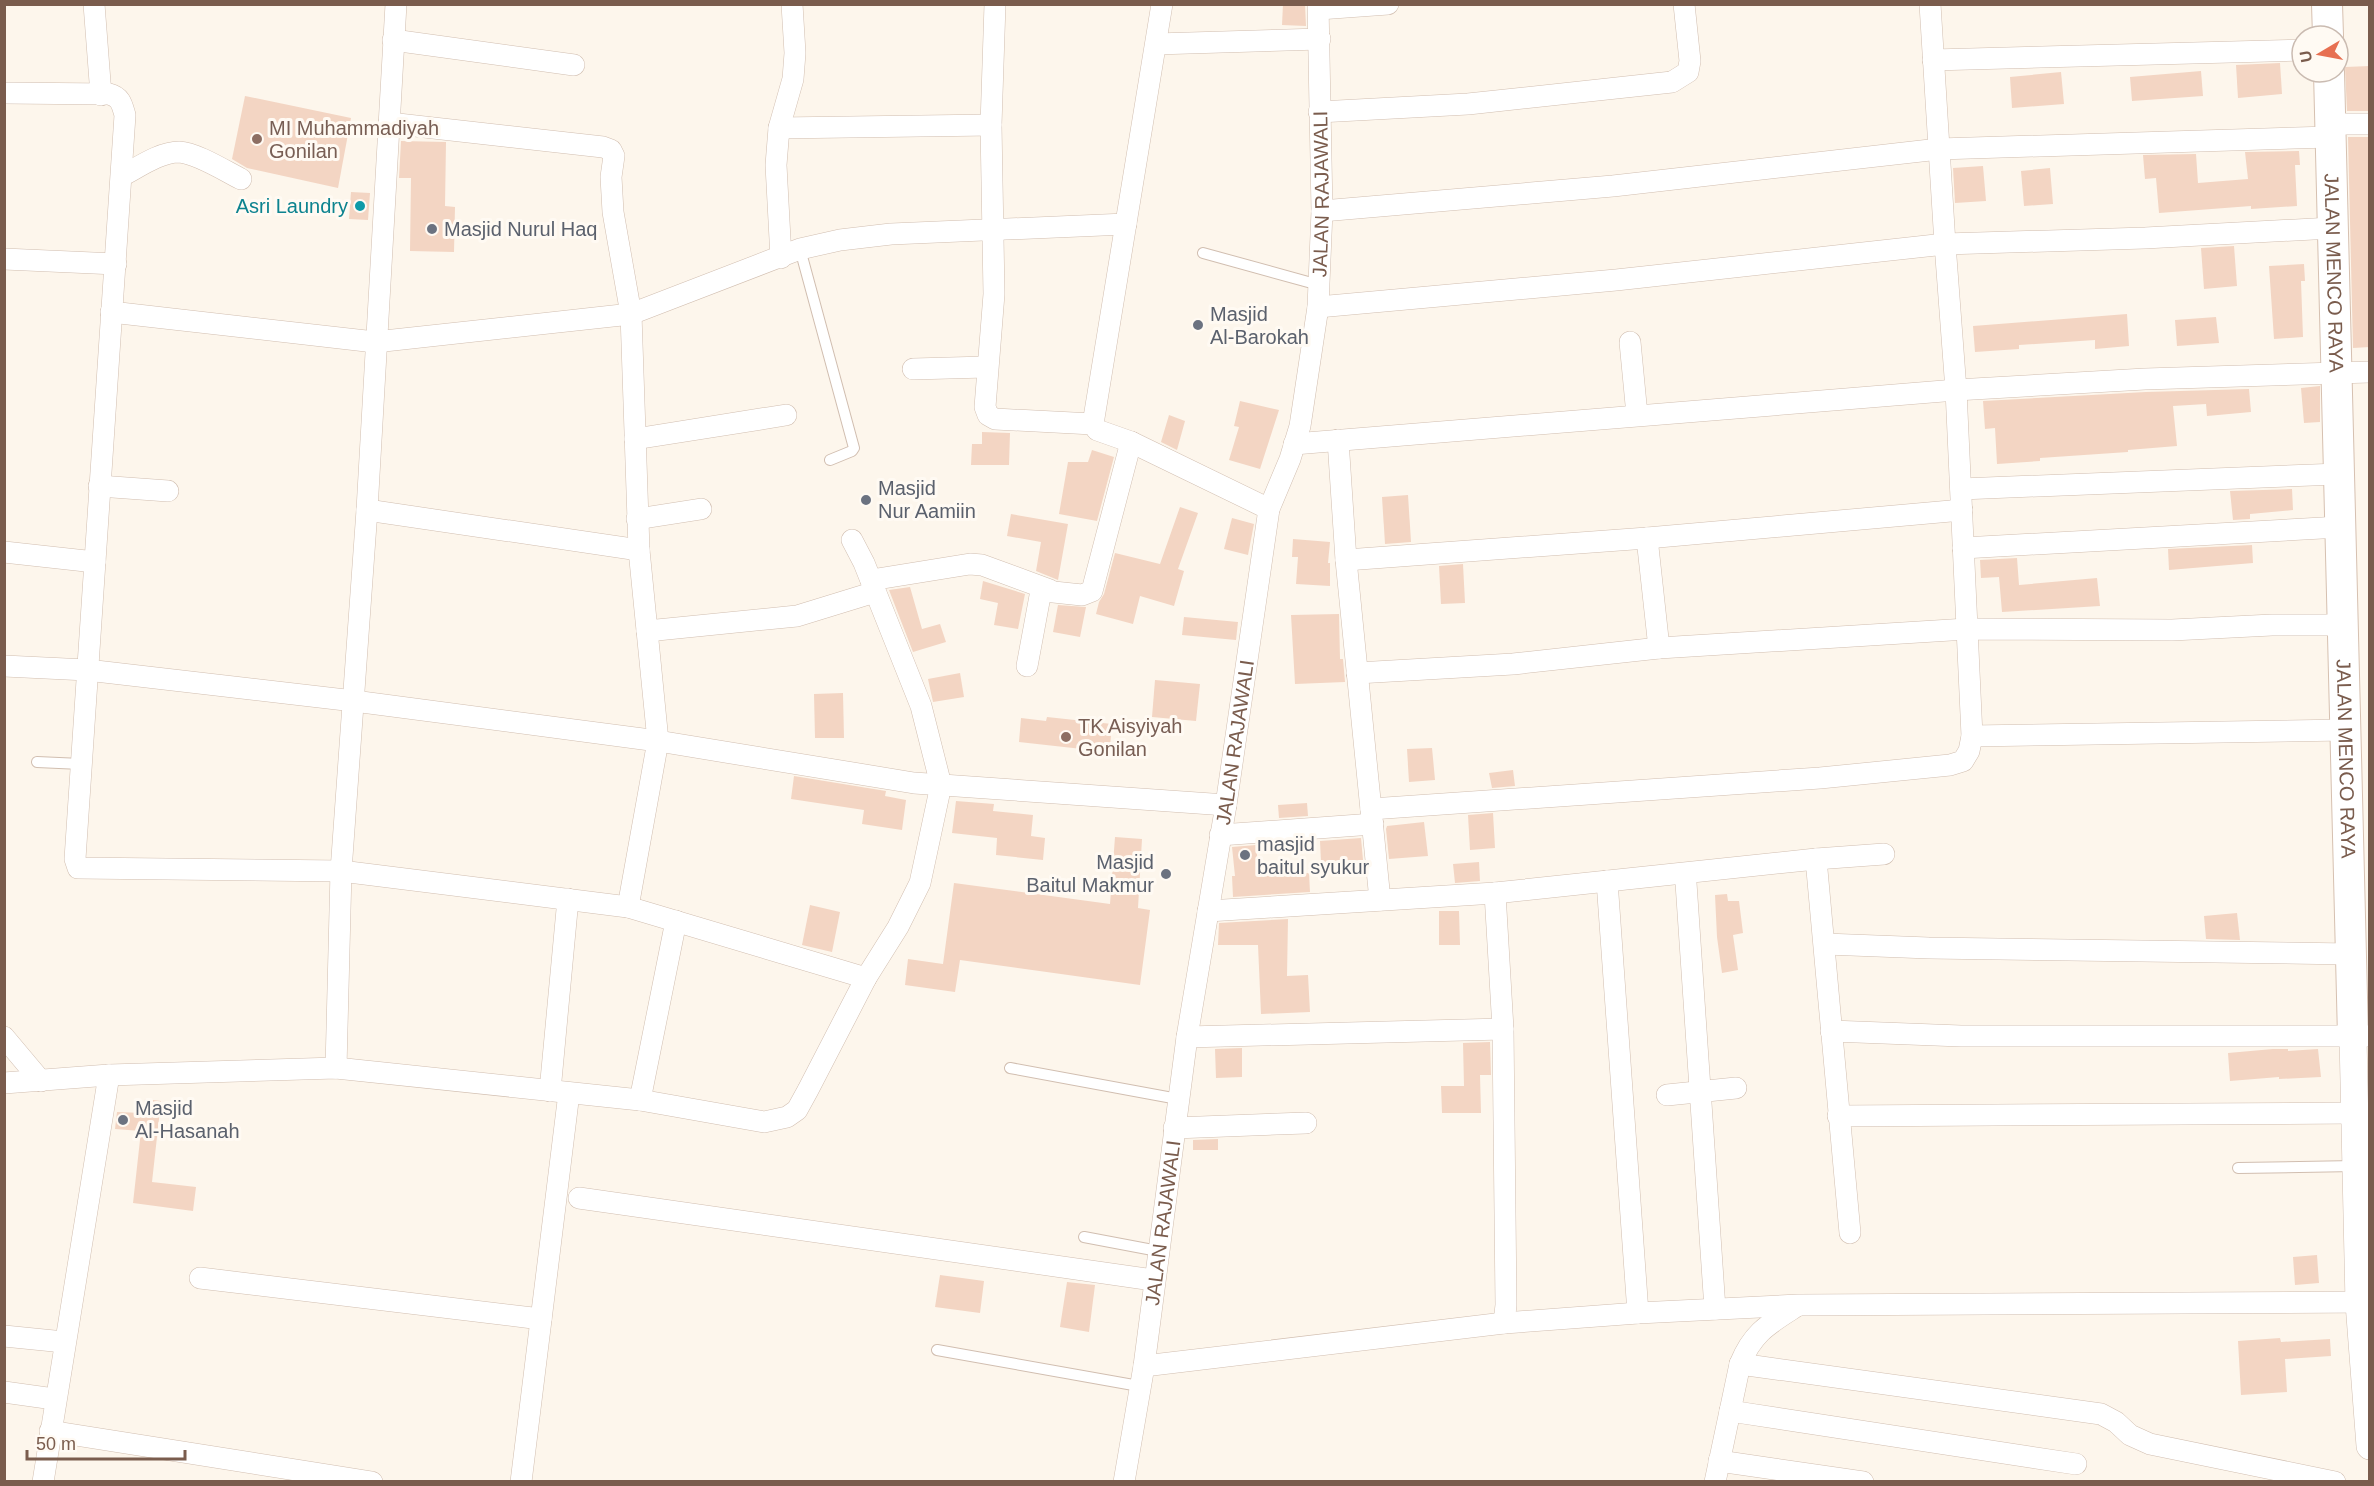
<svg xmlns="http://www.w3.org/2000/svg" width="2374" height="1486" viewBox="0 0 2374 1486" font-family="Helvetica,sans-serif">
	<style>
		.building { fill: #f3d5c3 }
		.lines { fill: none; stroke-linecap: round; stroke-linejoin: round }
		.service-casing { stroke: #d1beb0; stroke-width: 12 }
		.minor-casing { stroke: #d1beb0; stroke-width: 22 }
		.tertiary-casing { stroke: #d1beb0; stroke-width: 28 }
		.secondary-casing { stroke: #d6c0b0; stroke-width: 32 }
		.service { stroke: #fff; stroke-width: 10 }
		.minor { stroke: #fff; stroke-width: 21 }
		.tertiary { stroke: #fff; stroke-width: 27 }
		.secondary { stroke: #fff; stroke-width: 30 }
		.education-dot { fill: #8d6e63; stroke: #fffaf3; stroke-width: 2 }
		.culture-dot { fill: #0f9aa8; stroke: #fffaf3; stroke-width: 2 }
		.worship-dot { fill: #6b7280; stroke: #fffaf3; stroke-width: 2 }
		.labels { text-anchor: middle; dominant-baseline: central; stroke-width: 6; stroke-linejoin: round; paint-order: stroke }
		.education-label { font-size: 20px; fill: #785e54; stroke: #fffaf3; text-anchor: start }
		.street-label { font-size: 20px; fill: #7a5c4d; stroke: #fffaf3 }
		.culture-label { font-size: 20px; fill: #0d838f; stroke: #fffaf3; text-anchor: end }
		.worship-label { font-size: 20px; fill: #5b616d; stroke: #fffaf3; text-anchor: start }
	</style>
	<rect width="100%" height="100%" fill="#fdf6ec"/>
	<!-- building -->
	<g class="building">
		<polygon points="1283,4 1305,4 1306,26 1282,25"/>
		<polygon points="2280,63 2282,94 2238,98 2236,65"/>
		<polygon points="2370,66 2370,111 2347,111 2345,67"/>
		<polygon points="2201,71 2203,96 2132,101 2130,77"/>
		<polygon points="2061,72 2064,104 2012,108 2010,77"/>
		<polygon points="245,96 351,118 338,188 247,168 232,159"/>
		<polygon points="2348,137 2370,137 2370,347 2353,348"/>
		<polygon points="401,141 446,142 445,206 455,207 454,252 410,251 411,178 399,178"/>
		<polygon points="2299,151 2300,165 2295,165 2297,206 2251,209 2251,206 2159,213 2156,178 2145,179 2143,155 2196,154 2198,183 2248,179 2245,152"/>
		<polygon points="1983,166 1986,201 1955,203 1953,168"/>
		<polygon points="2050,168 2053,204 2024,206 2021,171"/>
		<polygon points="351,192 370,193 368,220 349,219"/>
		<polygon points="2234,246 2237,286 2204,289 2201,248"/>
		<polygon points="2304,264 2305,281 2301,281 2303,337 2274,339 2269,266"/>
		<polygon points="2127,314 2129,346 2095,349 2095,340 2019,345 2019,349 1975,352 1973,326"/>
		<polygon points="2216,317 2219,343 2177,346 2175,320"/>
		<polygon points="2320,386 2320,422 2304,423 2301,388"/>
		<polygon points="2249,389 2251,412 2207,416 2206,404 2173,406 2177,446 2128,450 2128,452 2040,458 2040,461 1997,464 1995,428 1985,429 1983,401 2146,392"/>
		<polygon points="1240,401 1279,410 1260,469 1229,460 1239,427 1234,426"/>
		<polygon points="1169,415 1185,421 1177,450 1161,442"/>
		<polygon points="982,432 1010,433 1009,465 971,465 972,444 982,444"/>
		<polygon points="1092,450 1114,457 1097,521 1059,514 1068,462 1088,462"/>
		<polygon points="2292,489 2293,510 2250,514 2250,519 2233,520 2230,491"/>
		<polygon points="1408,495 1411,542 1385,544 1382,497"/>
		<polygon points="1180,507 1198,513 1178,569 1184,571 1174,606 1140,596 1133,624 1096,614 1099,602 1104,594 1115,553 1160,564"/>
		<polygon points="1011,514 1068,524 1058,580 1036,571 1041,542 1007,536"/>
		<polygon points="1232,518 1254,524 1248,555 1224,549"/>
		<polygon points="1293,539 1330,542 1328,563 1330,563 1330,586 1296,584 1298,557 1292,557"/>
		<polygon points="2252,545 2253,563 2169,570 2168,549"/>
		<polygon points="2017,558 2019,585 2097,578 2100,606 2002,612 1999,577 1981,578 1980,560"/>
		<polygon points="1463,564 1465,603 1441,604 1439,566"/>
		<polygon points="983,581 1025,594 1018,629 994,625 998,603 980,599"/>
		<polygon points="910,587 922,629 940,624 946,642 913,652 889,590"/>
		<polygon points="1058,605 1086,607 1080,637 1053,632"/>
		<polygon points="1339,614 1340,659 1343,659 1345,682 1295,684 1291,615"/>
		<polygon points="1184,617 1238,622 1236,640 1182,635"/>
		<polygon points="960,673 964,697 933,702 928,679"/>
		<polygon points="1155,680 1200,684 1196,721 1152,717"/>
		<polygon points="843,693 844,738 815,738 814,694"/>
		<polygon points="1047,717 1112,724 1109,758 1081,755 1082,749 1019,742 1021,718 1046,721"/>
		<polygon points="1432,748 1435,780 1409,782 1407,749"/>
		<polygon points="1513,770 1515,786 1492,788 1489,773"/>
		<polygon points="794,776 886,791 885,796 906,800 902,830 862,824 864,810 791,799"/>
		<polygon points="956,801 994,804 993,811 1033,815 1031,836 1045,838 1043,860 996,855 997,838 952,833"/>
		<polygon points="1307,803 1308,816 1279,818 1278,805"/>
		<polygon points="1493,813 1495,848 1470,850 1468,815"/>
		<polygon points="1424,822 1428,856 1389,859 1386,829 1387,826"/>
		<polygon points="1115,837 1142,839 1138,908 1150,910 1140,985 960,960 955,992 905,985 908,959 943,964 954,883 1110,904"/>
		<polygon points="1361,838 1363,860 1321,862 1320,841"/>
		<polygon points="1256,845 1259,875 1309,873 1310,892 1233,897 1232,876 1235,876 1232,847"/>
		<polygon points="1479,862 1480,881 1455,883 1453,864"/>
		<polygon points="1727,894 1728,901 1739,901 1743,933 1733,935 1738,970 1722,973 1717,937 1715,895"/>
		<polygon points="810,905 840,912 832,952 802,945"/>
		<polygon points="1439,911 1459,911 1460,945 1439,945"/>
		<polygon points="2237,913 2240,940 2206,939 2204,916"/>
		<polygon points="1288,919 1287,976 1308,975 1310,1012 1261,1014 1258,945 1218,945 1219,923"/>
		<polygon points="1490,1042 1491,1075 1480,1075 1481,1113 1442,1113 1441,1086 1464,1086 1463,1043"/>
		<polygon points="1242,1048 1242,1077 1216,1078 1215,1049"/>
		<polygon points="2273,1049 2288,1049 2288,1051 2318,1049 2321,1077 2279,1079 2279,1077 2230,1081 2228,1053"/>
		<polygon points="145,1099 161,1101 152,1182 196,1187 193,1211 133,1203 141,1131 115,1129 117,1112 143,1113"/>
		<polygon points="1218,1139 1218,1150 1193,1150 1193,1140"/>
		<polygon points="2317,1255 2319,1283 2295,1285 2293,1257"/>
		<polygon points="940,1275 984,1281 980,1313 935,1307"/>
		<polygon points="1067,1282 1095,1285 1089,1332 1060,1327"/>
		<polygon points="2280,1338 2281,1342 2330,1339 2331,1356 2285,1359 2287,1392 2241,1395 2238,1341"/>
	</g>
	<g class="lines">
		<!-- service casing -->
		<g class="service-casing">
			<g id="service">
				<polyline points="800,249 854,448 852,451 830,460"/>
				<polyline points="1203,253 1319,285"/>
				<polyline points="37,762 81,764"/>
				<polyline points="1010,1068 1178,1099"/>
				<polyline points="2238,1168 2355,1166"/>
				<polyline points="1084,1237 1158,1251"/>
				<polyline points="937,1350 1139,1386"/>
			</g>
		</g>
		<!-- minor casing -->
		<g class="minor-casing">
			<g id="minor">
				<polyline points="94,4 101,95"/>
				<polyline points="995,4 991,125 994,294 985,407 988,415 995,419 1093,424 1097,430 1131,442 1269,509"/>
				<polyline points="1319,9 1388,4"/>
				<polyline points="393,40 574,65"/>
				<polyline points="1156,44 1320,39"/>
				<polyline points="1933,60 2302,50"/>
				<path d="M4,93l105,1c12,3 13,11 16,21l-50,744 3,9 263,3 287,36 238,71"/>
				<polyline points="1319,112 1468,104 1672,82 1688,72 1690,61 1684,4"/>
				<polyline points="389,123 603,147 611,150 614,156 611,177 613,212 631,314 639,550 658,741 628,907"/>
				<polyline points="2330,124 2370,124"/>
				<polyline points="779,128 991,125"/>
				<path d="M122,176c17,-9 38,-24 57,-24 18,1 46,19 62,27"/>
				<polyline points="1322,211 1613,186 1939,149 2330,137"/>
				<polyline points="781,258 776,165 779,128 793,79 795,53 792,4"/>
				<polyline points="4,259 116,264"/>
				<polyline points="1318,307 1616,280 1945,244 2145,238 2332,228"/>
				<polyline points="111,312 375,342 631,314 800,249 840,240 891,234 1126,224"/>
				<polyline points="1630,342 1637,415"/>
				<polyline points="913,369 986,367"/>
				<polyline points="1093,424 1162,4"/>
				<polyline points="635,439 786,415"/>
				<polyline points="1338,440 1346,560 1380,900"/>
				<polyline points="1294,444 1956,390 2145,379 2370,372"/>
				<polyline points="99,486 168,491"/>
				<polyline points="1961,489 2339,474"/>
				<polyline points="367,510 639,550"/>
				<polyline points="637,519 701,509"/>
				<polyline points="1647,538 1659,648"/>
				<polyline points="1963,548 2340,527"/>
				<polyline points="4,552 95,562"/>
				<polyline points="1346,560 1647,538 1962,510"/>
				<polyline points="871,580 970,564 982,565 1050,590"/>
				<polyline points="647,631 797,616 875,592"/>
				<polyline points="4,666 87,670 354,701 658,741 914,783 1226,805"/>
				<polyline points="1027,666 1040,596 1044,591 1082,595 1092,591 1131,442"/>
				<polyline points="1357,673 1513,664 1659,648 1967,629 2172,630 2272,625 2342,625"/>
				<polyline points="1972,736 2345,730"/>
				<polyline points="1371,809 1820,778 1950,765 1963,761 1969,751 1972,736 1956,390 1945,244 1930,4"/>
				<polyline points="1220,835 1373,824"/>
				<polyline points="1816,859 1850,1233"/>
				<polyline points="1607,881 1638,1313"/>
				<polyline points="1686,883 1715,1309"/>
				<polyline points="1208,911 1495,893"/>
				<polyline points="1825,944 1929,948 2350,954"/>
				<polyline points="1831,1031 1961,1036 2370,1036"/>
				<polyline points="4,1037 41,1081"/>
				<polyline points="1187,1037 1503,1029"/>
				<polyline points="336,1068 341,871 367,510 396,4"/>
				<polyline points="4,1083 109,1075 336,1068 640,1100 764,1122 787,1117 797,1110 808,1090 866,978 898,927 920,883 941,785 921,706 864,563 852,540"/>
				<polyline points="550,1091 568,899"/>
				<polyline points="1667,1095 1736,1088"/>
				<polyline points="640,1100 676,921"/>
				<polyline points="1838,1116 2354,1113"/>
				<polyline points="1174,1128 1306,1123"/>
				<polyline points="579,1198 1153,1280"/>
				<polyline points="200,1278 541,1319"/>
				<polyline points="1504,1323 1506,1305 1503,1029 1495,893 1816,859 1884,854"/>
				<polyline points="4,1336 64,1342"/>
				<polyline points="1740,1364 2101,1414 2116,1422 2130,1435 2150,1444 2335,1482"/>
				<polyline points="1144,1366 1504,1323 1638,1313 1798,1305 2370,1302"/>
				<polyline points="4,1392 54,1399"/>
				<polyline points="1730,1411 2076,1464"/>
				<polyline points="50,1431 372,1482"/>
				<polyline points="1719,1461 1863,1482"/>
				<polyline points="43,1482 109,1075"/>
				<polyline points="521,1482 569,1093"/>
				<path id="s1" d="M1124,1482l20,-116 43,-329 39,-232 43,-296 21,-50 10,-33 18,-119 4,-96 -4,-207"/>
				<path d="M1715,1482l25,-118c13,-32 29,-40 57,-58"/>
			</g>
		</g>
		<!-- tertiary casing -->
		<g class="tertiary-casing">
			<polyline id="tertiary" points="2353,1037 2359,1303 2370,1446"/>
		</g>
		<!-- secondary casing -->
		<g class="secondary-casing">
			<g id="secondary">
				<polyline points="2327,4 2328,36"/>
				<path id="s2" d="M2329,72l24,965"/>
			</g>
		</g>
		<!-- service -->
		<use href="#service" class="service"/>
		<!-- minor -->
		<use href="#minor" class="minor"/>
		<!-- tertiary -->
		<use href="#tertiary" class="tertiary"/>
		<!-- secondary -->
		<use href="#secondary" class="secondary"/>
	</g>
	<!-- markers -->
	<g class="education-dot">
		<circle cx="257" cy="139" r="6"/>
		<circle cx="1066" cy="737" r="6"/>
	</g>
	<circle class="culture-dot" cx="360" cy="206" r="6"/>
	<g class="worship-dot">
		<circle cx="432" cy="229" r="6"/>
		<circle cx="1198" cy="325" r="6"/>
		<circle cx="866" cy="500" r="6"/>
		<circle cx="1245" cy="855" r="6"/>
		<circle cx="1166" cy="874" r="6"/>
		<circle cx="123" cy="1120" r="6"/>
	</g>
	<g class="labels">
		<!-- education labels -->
		<g class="education-label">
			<text x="269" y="128">MI Muhammadiyah<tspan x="269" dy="23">Gonilan</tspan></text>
			<text x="1078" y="726">TK Aisyiyah<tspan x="1078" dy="23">Gonilan</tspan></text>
		</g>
		<!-- street labels -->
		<g class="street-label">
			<text stroke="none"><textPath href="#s1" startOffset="1306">JALAN RAJAWALI</textPath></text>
			<text stroke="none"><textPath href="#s2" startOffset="201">JALAN MENCO RAYA</textPath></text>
			<text stroke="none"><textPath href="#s1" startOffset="748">JALAN RAJAWALI</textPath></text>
			<text stroke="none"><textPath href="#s2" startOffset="687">JALAN MENCO RAYA</textPath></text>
			<text stroke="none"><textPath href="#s1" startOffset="262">JALAN RAJAWALI</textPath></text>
		</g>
		<!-- culture labels -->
		<g class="culture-label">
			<text x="348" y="206">Asri Laundry</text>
		</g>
		<!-- worship labels -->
		<g class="worship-label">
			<text x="444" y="229">Masjid Nurul Haq</text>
			<text x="1210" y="314">Masjid<tspan x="1210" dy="23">Al-Barokah</tspan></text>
			<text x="878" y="488">Masjid<tspan x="878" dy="23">Nur Aamiin</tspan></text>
			<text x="1257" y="844">masjid<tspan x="1257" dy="23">baitul syukur</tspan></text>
			<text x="1154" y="862" text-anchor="end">Masjid<tspan x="1154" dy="23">Baitul Makmur</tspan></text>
			<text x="135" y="1108">Masjid<tspan x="135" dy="23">Al-Hasanah</tspan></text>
		</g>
	</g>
	<!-- border -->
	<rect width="2374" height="1486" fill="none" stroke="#7a5c4d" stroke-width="12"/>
	<!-- north arrow -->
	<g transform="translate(2320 54) rotate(260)"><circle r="28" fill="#fffaf3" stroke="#cabbb1" stroke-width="1.5"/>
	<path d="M0-4.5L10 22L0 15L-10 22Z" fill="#e76f51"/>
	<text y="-9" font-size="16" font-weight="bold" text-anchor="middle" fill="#7a5c4d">U</text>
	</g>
	<!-- scale -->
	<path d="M27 1450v9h158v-9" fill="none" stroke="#7a5c4d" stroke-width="3"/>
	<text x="36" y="1450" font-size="18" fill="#7a5c4d" stroke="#fffaf3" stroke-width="4.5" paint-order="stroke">50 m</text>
</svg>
